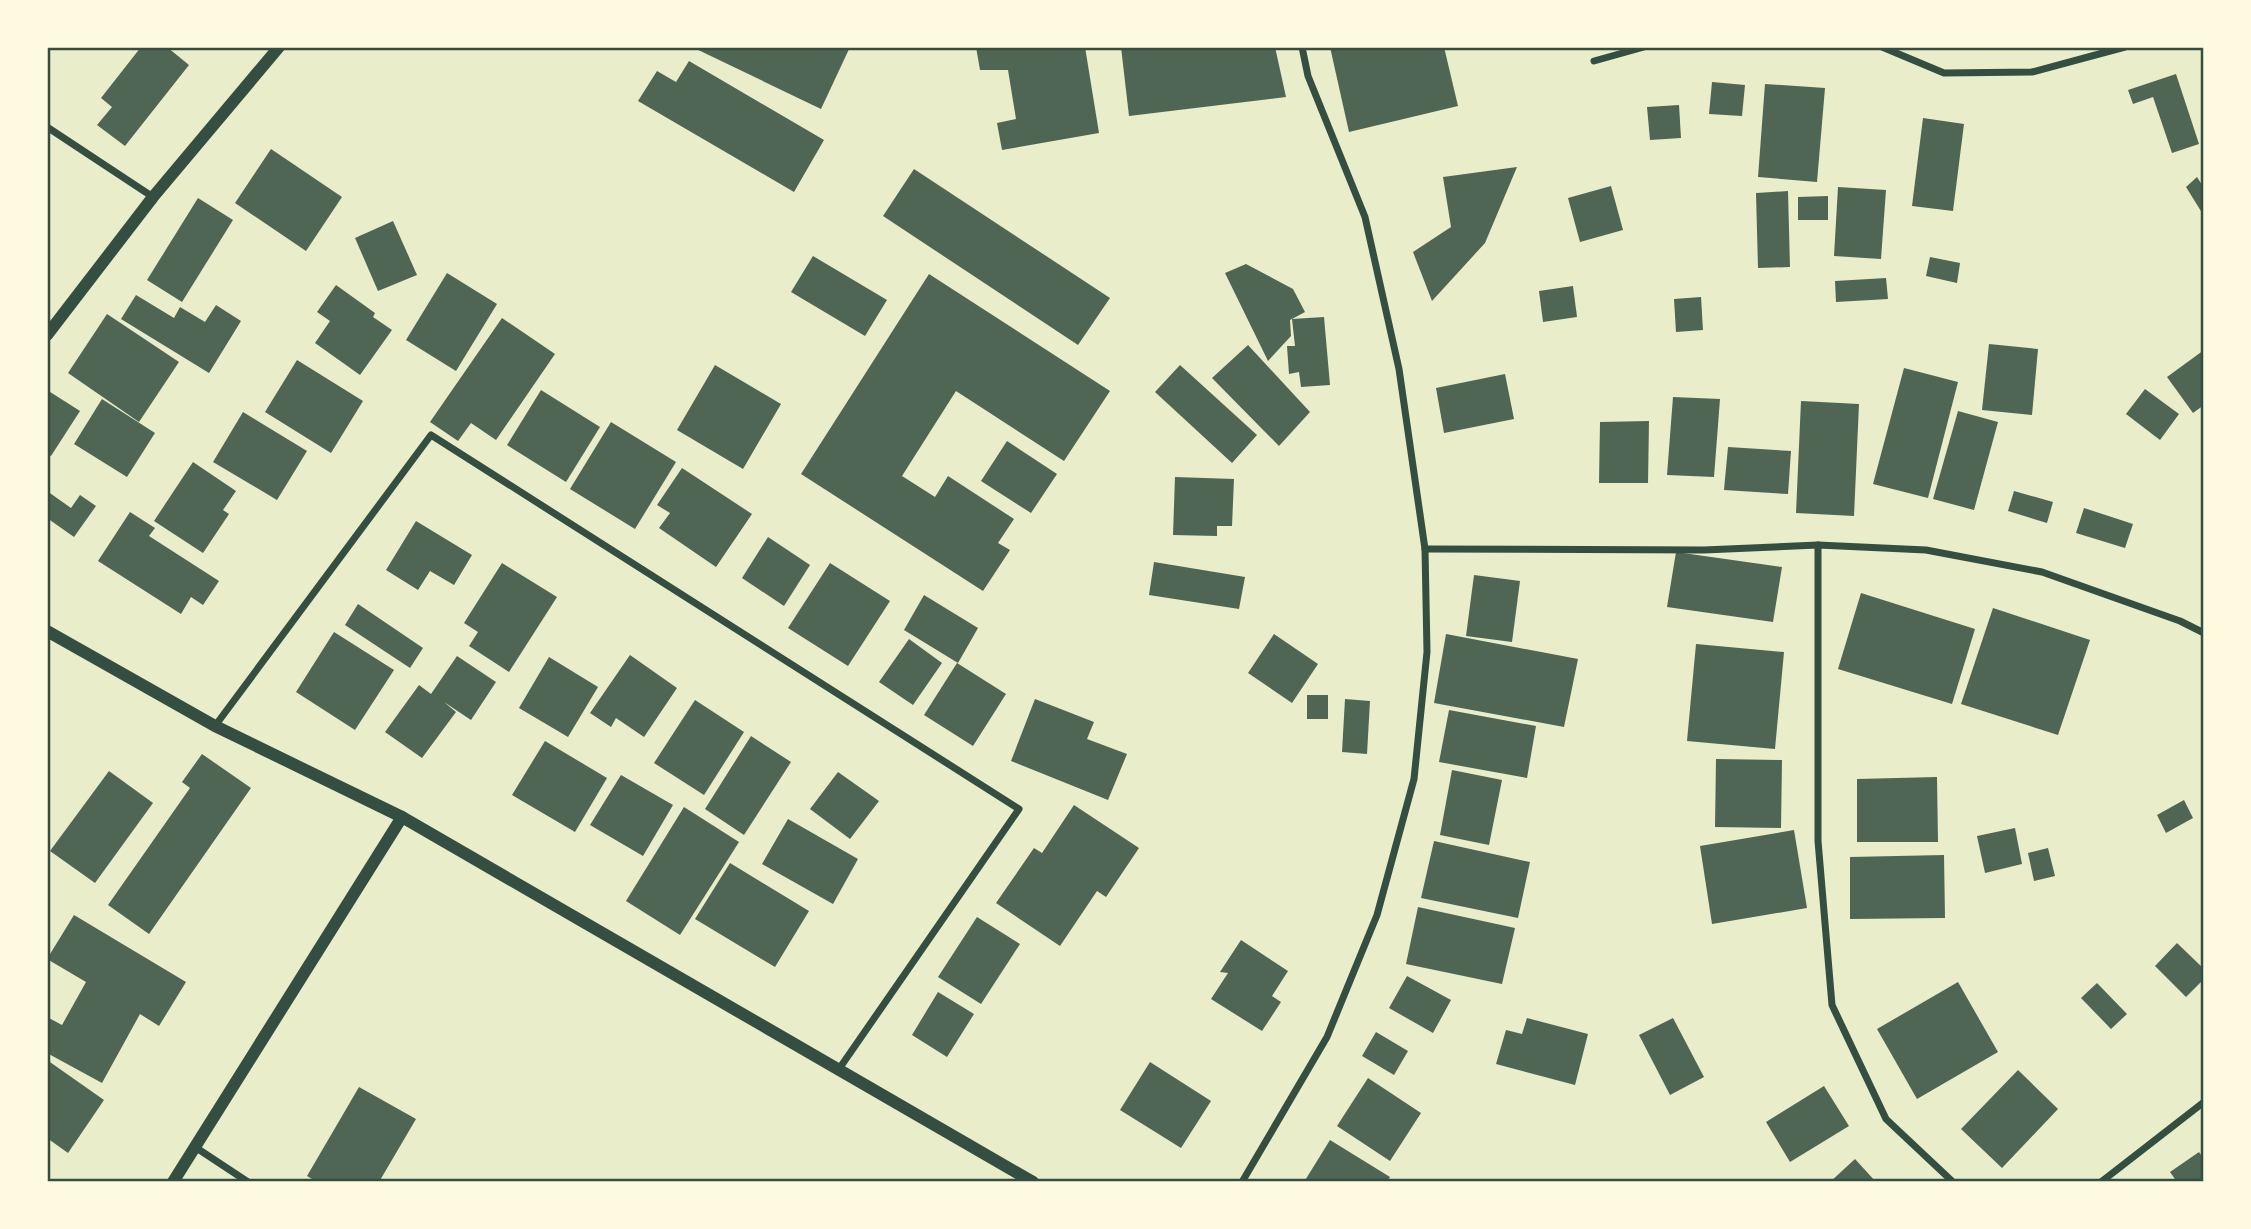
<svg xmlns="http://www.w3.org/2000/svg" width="2251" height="1229" viewBox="0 0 2251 1229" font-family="Inter,sans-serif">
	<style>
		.building { fill: #4f6655 }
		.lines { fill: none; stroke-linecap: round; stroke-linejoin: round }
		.minor { stroke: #344e41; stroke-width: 7 }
		.tertiary { stroke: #344e41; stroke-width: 12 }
		.neatline { fill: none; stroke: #344e41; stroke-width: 2.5 }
	</style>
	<rect width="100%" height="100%" fill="#e9edc9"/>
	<!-- building -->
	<g class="building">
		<polygon points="141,47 167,47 189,65 125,146 97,125 112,107 101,98"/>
		<polygon points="692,47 850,47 821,109"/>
		<polygon points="976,47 1085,47 1099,133 1002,150 997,123 1016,119 1008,70 980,70"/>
		<polygon points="1121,47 1275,47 1286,97 1129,116"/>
		<polygon points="1330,47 1444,47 1458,106 1349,132"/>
		<polygon points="689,61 824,140 794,192 638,101 657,71 676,82"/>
		<polygon points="2176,74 2199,144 2172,153 2153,97 2133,104 2128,90"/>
		<polygon points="1712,82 1745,85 1742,116 1709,114"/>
		<polygon points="1765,84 1825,88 1817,182 1758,177"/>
		<polygon points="1679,105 1681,138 1650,140 1647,107"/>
		<polygon points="1923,118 1964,124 1953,211 1912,206"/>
		<polygon points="271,149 342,197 306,251 235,203"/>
		<polygon points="1517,167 1485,243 1432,301 1413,252 1451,227 1443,177"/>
		<polygon points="914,169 1110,298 1078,345 883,216"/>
		<polygon points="2197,177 2204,188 2204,216 2186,187"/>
		<polygon points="1611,186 1623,230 1580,242 1568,198"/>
		<polygon points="1838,187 1886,190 1881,259 1834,256"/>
		<polygon points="1788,191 1790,267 1758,268 1756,193"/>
		<polygon points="1828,196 1828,220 1798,220 1798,197"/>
		<polygon points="198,198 233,220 182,302 147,280"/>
		<polygon points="393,221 417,275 378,291 355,238"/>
		<polygon points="813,256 887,300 865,336 791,292"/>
		<polygon points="1930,257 1960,263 1957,283 1926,276"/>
		<polygon points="1246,264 1293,289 1305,312 1290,320 1291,336 1268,361 1225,273"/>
		<polygon points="447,273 497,304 456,371 406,340"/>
		<polygon points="929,274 1110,391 1064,461 956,391 902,476 935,497 948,476 1014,519 998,543 1010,550 983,591 801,474"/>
		<polygon points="1886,278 1888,299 1836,302 1835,281"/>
		<polygon points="336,285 375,313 373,317 392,330 360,375 315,343 330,321 317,312"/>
		<polygon points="1573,286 1577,317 1543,322 1539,291"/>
		<polygon points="136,295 174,318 180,307 205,322 216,305 241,321 209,373 121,319"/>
		<polygon points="1701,297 1703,330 1676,332 1674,299"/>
		<polygon points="107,314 179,362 139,422 68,373"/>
		<polygon points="1324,317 1330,385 1301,387 1299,372 1289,374 1287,346 1295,346 1292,319"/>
		<polygon points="502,318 555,354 496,440 471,423 458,441 430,422"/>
		<polygon points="1989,344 2038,349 2032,415 1982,410"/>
		<polygon points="1248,345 1310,412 1279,446 1212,378"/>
		<polygon points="2204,350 2204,405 2193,413 2167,377"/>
		<polygon points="297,360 363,401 331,453 265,412"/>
		<polygon points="715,365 781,404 743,469 677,430"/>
		<polygon points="1180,365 1257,435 1232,463 1155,392"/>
		<polygon points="1904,368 1958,382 1928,498 1873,484"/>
		<polygon points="1505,374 1514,419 1444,433 1436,388"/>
		<polygon points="2145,389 2179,414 2160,440 2126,414"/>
		<polygon points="47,390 80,411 51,456 47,454"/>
		<polygon points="541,390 600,427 566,482 507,445"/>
		<polygon points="1673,397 1720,399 1714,477 1667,475"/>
		<polygon points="102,399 155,433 127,477 74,444"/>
		<polygon points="1801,401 1859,404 1854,516 1796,513"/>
		<polygon points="1958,411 1998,422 1974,510 1933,499"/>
		<polygon points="243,412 307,451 277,500 213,462"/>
		<polygon points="1649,421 1648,483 1599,483 1600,422"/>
		<polygon points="611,422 676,462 635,529 570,489"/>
		<polygon points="1007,441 1057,474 1031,513 981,481"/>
		<polygon points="1728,447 1791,451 1788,494 1724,490"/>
		<polygon points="193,462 236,491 223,510 229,514 203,553 154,521"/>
		<polygon points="682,468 752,514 716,567 659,528 670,513 657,505"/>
		<polygon points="1175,477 1234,479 1232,526 1217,526 1217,536 1173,535"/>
		<polygon points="47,491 71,508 80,495 96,506 74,537 47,518"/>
		<polygon points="2014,491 2053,502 2047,523 2008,511"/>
		<polygon points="2084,508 2133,524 2125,548 2076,533"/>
		<polygon points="130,512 155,528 149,536 219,581 203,605 191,597 181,614 98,561"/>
		<polygon points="416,521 472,555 454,585 430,571 418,590 386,570"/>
		<polygon points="768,537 810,565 784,606 742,578"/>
		<polygon points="1676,552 1782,567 1773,622 1667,607"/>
		<polygon points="1154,562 1245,577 1239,609 1149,595"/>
		<polygon points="502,563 557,597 509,672 469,646 478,632 464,623"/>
		<polygon points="830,563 890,601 848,666 788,628"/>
		<polygon points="1474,575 1520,581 1512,642 1466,636"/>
		<polygon points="1861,593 1975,629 1952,704 1838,669"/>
		<polygon points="924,595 978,628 958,663 904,630"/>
		<polygon points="358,604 423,648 410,668 345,625"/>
		<polygon points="1993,608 2090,640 2058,735 1961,704"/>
		<polygon points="334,632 394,670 355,730 296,692"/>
		<polygon points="1274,634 1318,664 1292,703 1248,673"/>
		<polygon points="1446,634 1578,659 1564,727 1434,703"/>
		<polygon points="909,639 942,663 913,705 879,682"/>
		<polygon points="1696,644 1784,652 1775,749 1687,741"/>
		<polygon points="630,655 677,688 644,737 616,718 611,727 590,713"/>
		<polygon points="457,656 496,682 471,720 444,702 456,712 422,758 385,732 419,685 431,694"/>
		<polygon points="549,657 598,687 568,737 519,708"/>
		<polygon points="957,663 1006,694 973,746 924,715"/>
		<rect x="1307" y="695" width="21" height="24"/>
		<polygon points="1035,699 1094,722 1087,739 1127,754 1108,800 1011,761"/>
		<polygon points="1345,699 1370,701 1367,754 1342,752"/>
		<polygon points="695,700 744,732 704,795 654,763"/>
		<polygon points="1449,710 1536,726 1527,778 1439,762"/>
		<polygon points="751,736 791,762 744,835 705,809"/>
		<polygon points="545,741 607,778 575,832 512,795"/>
		<polygon points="202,754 251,788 149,934 108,905 190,788 182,782"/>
		<polygon points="1716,759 1782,760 1781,828 1715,827"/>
		<polygon points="1452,770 1502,780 1489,845 1440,835"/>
		<polygon points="109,771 153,803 95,883 50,851"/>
		<polygon points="838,772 879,801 850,839 810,809"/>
		<polygon points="621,775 673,805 643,856 590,825"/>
		<polygon points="1937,777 1938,842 1857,842 1857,779"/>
		<polygon points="2184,800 2193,818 2166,833 2157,815"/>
		<polygon points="1074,805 1139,848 1106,897 1097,891 1060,946 996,903 1034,848 1042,853"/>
		<polygon points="684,807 739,842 680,935 626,901"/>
		<polygon points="788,819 858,859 833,904 762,864"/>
		<polygon points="2015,828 2022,864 1985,873 1977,836"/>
		<polygon points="1794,830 1807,908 1712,924 1700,846"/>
		<polygon points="1434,841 1530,862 1518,918 1421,898"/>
		<polygon points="2048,848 2055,876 2034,881 2028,853"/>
		<polygon points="1944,855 1945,918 1850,919 1850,857"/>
		<polygon points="730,863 809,911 775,967 695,919"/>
		<polygon points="1418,907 1515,928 1502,984 1406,964"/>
		<polygon points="74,915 186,982 159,1026 140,1014 102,1083 47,1053 47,1017 62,1025 86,982 47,959"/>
		<polygon points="977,917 1020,944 981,1004 938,977"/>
		<polygon points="1241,940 1288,971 1272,996 1281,1002 1262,1031 1211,999 1228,973 1220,972"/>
		<polygon points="2177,943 2204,969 2204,979 2186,997 2155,966"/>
		<polygon points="1407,976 1451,1000 1433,1033 1389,1008"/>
		<polygon points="1958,982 1998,1052 1917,1099 1877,1029"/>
		<polygon points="2097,983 2127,1014 2111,1029 2081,998"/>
		<polygon points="938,992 974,1014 947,1057 912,1035"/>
		<polygon points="1527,1018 1588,1034 1575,1085 1496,1064 1506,1030 1522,1034"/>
		<polygon points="1673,1018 1704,1077 1670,1095 1639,1035"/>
		<polygon points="1376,1032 1408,1051 1394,1075 1362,1056"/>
		<polygon points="47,1060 104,1100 68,1153 47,1138"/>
		<polygon points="1150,1062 1211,1101 1181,1148 1120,1110"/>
		<polygon points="2018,1070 2058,1109 2002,1168 1961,1129"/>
		<polygon points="1368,1078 1421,1113 1390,1161 1337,1126"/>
		<polygon points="1824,1086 1849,1126 1790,1162 1766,1122"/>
		<polygon points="359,1087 416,1119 379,1182 317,1182 307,1176"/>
		<polygon points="1330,1140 1390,1177 1387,1182 1304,1182"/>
		<polygon points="2199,1152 2204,1159 2204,1182 2177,1182 2170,1172"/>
		<polygon points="1855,1159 1876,1182 1830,1182"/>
	</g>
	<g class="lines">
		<!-- minor -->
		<g class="minor">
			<polyline points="1882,47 1944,73 2032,72 2125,47"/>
			<polyline points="1594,61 1644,47"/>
			<polyline points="47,127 153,197"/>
			<polyline points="1818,545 1818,841 1832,1005 1886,1119 1953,1182"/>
			<polyline points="1425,549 1704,550 1818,545 1926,550 2042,572 2180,621 2204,633"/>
			<polyline points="215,726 431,435 1019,809 839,1069"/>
			<polyline points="195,1147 248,1182"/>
			<polyline points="1242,1182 1327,1037 1377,915 1414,779 1427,652 1425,549 1399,369 1365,217 1308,76 1302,47"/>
			<polyline points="2101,1182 2204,1102"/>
		</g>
		<!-- tertiary -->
		<g class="tertiary">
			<polyline points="47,335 153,197 279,47"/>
			<polyline points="47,631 215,726 402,817 1033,1182"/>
			<polyline points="173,1182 402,817"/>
		</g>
	</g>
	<!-- border -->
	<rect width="2251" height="1229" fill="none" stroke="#fefae0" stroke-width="98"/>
	<rect x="49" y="49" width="2153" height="1131" class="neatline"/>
</svg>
